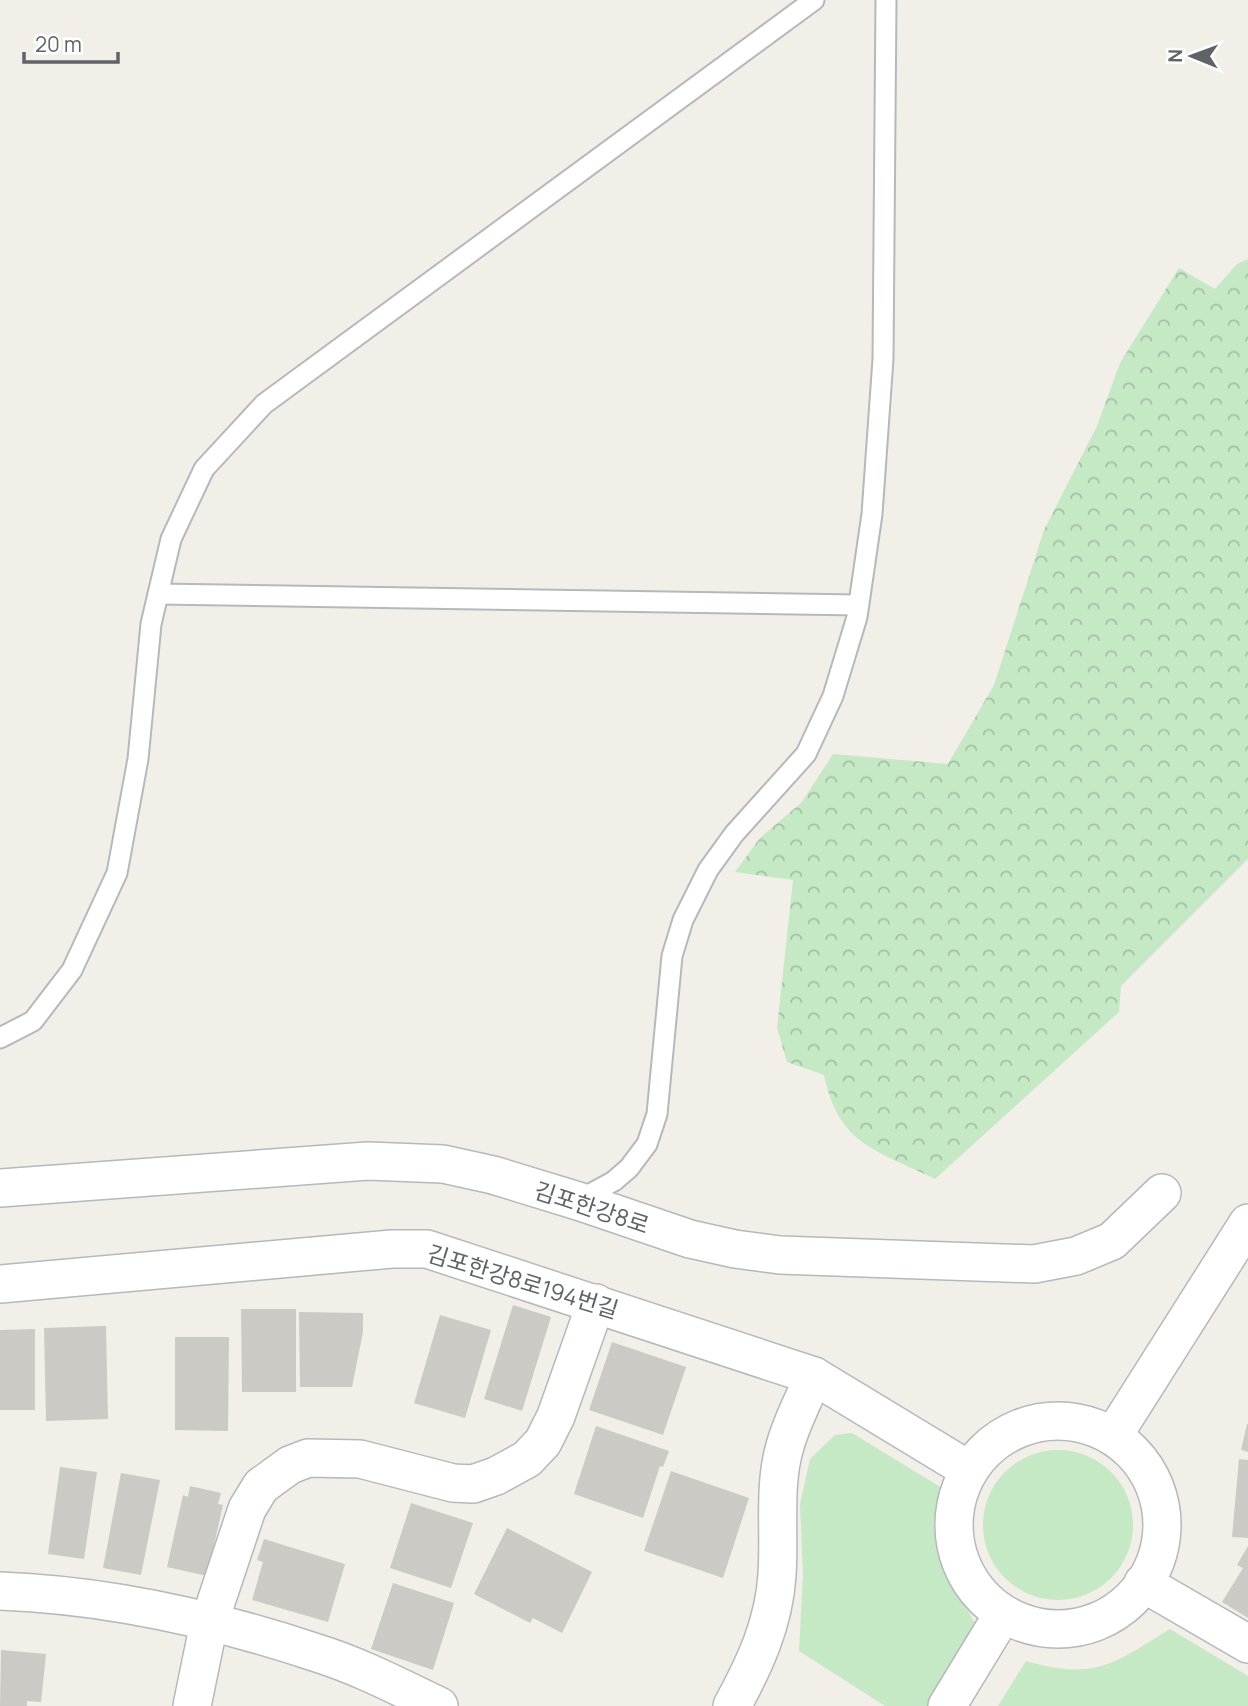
<svg xmlns="http://www.w3.org/2000/svg" width="1248" height="1706" viewBox="0 0 1248 1706" font-family="Manrope,'Noto Sans KR',sans-serif">
	<style>
		.green { fill: #c5e8c5 }
		.forest { fill: url(#forest-crowns) }
		.building { fill: #cccac5 }
		.lines { fill: none; stroke-linecap: round; stroke-linejoin: round }
		.lane-casing { stroke: #b5b8bc; stroke-width: 23 }
		.street-casing { stroke: #b5b8bc; stroke-width: 40 }
		.lane { stroke: #fff; stroke-width: 19 }
		.street { stroke: #fff; stroke-width: 37 }
		.labels { text-anchor: middle; dominant-baseline: central; stroke-width: 5; stroke-linejoin: round; paint-order: stroke }
		.street-label { font-size: 23px; fill: #5f6368; stroke: #fff }
	</style>
	<defs>
		<pattern id="forest-crowns" width="20" height="18" patternUnits="userSpaceOnUse" patternTransform="scale(1.75)"><rect width="20" height="18" fill="#c5e8c5"/><path d="M2 6a3 3 0 1 1 6 0M12 15a3 3 0 1 1 6 0" fill="none" stroke="#a3c0a4"/></pattern>
	</defs>
	<rect width="100%" height="100%" fill="#f1efe8"/>
	<!-- green -->
	<g class="green">
		<path d="M852,1433l103,63c-21,54 -3,93 27,137l-47,73h-50l-86,-55 4,-77 -3,-70 10,-45 25,-24z"/>
		<circle cx="1058" cy="1525" r="75"/>
		<path d="M1170,1629l78,47v30h-250l28,-45c69,20 87,3 144,-32z"/>
	</g>
	<!-- forest -->
	<path class="forest" d="M1248,259v600l-127,127 -2,26 -184,167c-58,-29 -96,-33 -111,-104l-37,-13 -10,-34 16,-148 -58,-8 25,-34 42,-36 31,-48 115,10 46,-79 50,-155 53,-104 23,-63 59,-95 36,21 22,-25z"/>
	<!-- building -->
	<g class="building">
		<polygon points="513,1305 551,1317 522,1411 484,1399"/>
		<polygon points="241,1309 296,1309 296,1392 242,1392"/>
		<polygon points="299,1312 363,1313 363,1332 352,1387 300,1387"/>
		<polygon points="440,1315 491,1330 465,1418 414,1403"/>
		<polygon points="106,1326 108,1419 46,1421 44,1328"/>
		<polygon points="35,1329 35,1410 0,1410 0,1330"/>
		<polygon points="175,1337 229,1337 228,1431 175,1430"/>
		<polygon points="612,1342 686,1367 663,1435 589,1410"/>
		<polygon points="1247,1424 1248,1424 1248,1452 1241,1450"/>
		<polygon points="596,1426 669,1451 663,1467 660,1466 643,1518 574,1494"/>
		<polygon points="1239,1459 1248,1460 1248,1538 1232,1537"/>
		<polygon points="60,1467 97,1472 84,1559 48,1554"/>
		<polygon points="671,1471 749,1498 723,1578 644,1551"/>
		<polygon points="121,1473 160,1480 141,1575 103,1568"/>
		<polygon points="190,1486 221,1493 218,1504 223,1505 207,1576 167,1567 183,1495 188,1497"/>
		<polygon points="411,1503 473,1523 451,1588 390,1568"/>
		<polygon points="507,1528 592,1572 562,1633 533,1618 530,1623 474,1594"/>
		<polygon points="264,1539 345,1564 328,1622 252,1600 263,1562 257,1560"/>
		<polygon points="1248,1546 1248,1618 1222,1602 1243,1568 1237,1565"/>
		<polygon points="393,1583 454,1603 433,1670 371,1649"/>
		<polygon points="1,1650 46,1654 41,1702 27,1701 27,1706 0,1706"/>
	</g>
	<g class="lines">
		<!-- lane casing -->
		<g class="lane-casing">
			<g id="lane">
				<polyline points="158,594 858,605"/>
				<polyline points="0,1038 33,1021 72,970 117,873 138,759 151,624 171,539 204,469 264,404 814,0"/>
				<polyline points="579,1200 614,1181 629,1168 647,1144 657,1114 672,956 683,920 708,870 734,834 806,754 833,696 857,617 872,514 883,359 886,0"/>
			</g>
		</g>
		<!-- street casing -->
		<g class="street-casing">
			<g id="street">
				<polyline points="0,1188 368,1161 443,1164 493,1175 578,1201 690,1239 735,1249 780,1255 1034,1264 1076,1256 1112,1241 1162,1193"/>
				<polyline points="0,1284 392,1249 427,1249 814,1376 969,1470"/>
				<circle cx="1058" cy="1525" r="104"/>
				<polyline points="1113,1436 1248,1223"/>
				<polyline points="1143,1583 1248,1644"/>
				<path d="M0,1591c107,4 215,28 317,62 42,13 82,34 122,53"/>
				<polyline points="192,1706 209,1623 247,1509 261,1486 290,1465 308,1458 360,1459 453,1483 473,1484 496,1476 527,1459 543,1442 556,1416 596,1303"/>
				<path d="M732,1706c23,-42 42,-83 45,-131 3,-42 -4,-89 8,-129 7,-25 19,-47 29,-70"/>
				<polyline points="947,1706 1003,1614"/>
			</g>
		</g>
		<!-- lane -->
		<use href="#lane" class="lane"/>
		<!-- street -->
		<use href="#street" class="street"/>
	</g>
	<g class="labels">
		<!-- street labels -->
		<g class="street-label">
			<text transform="translate(592 1207) rotate(18)">김포한강8로</text>
			<text transform="translate(523 1281) rotate(17)">김포한강8로194번길</text>
		</g>
	</g>
	<!-- north arrow -->
	<g transform="translate(1192 56) rotate(271)" stroke="#ffffff" stroke-width="5" paint-order="stroke">
	<path d="M0-5L12 26L0 18L-12 26Z" fill="#5f6368"/>
	<text y="-10" font-size="19" font-weight="bold" text-anchor="middle" fill="#5f6368">N</text>
	</g>
	<!-- scale -->
	<path d="M24 52v10h94v-10" fill="none" stroke="#5f6368" stroke-width="3.5"/>
	<text x="35" y="52" font-size="21" fill="#5f6368" stroke="#ffffff" stroke-width="5" paint-order="stroke">20 m</text>
</svg>
